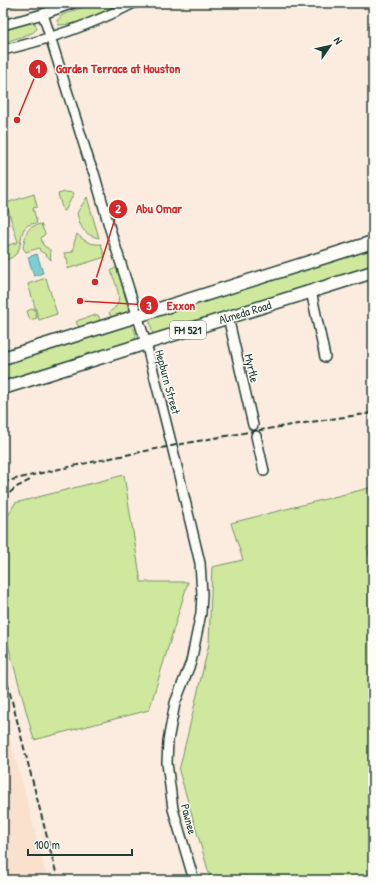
<svg xmlns="http://www.w3.org/2000/svg" width="376" height="883" viewBox="0 0 376 883" font-family="'Patrick Hand',sans-serif">
	<style>
		.built { fill: #fae1ce }
		.green { fill: #cfe89e; stroke: #779269 }
		.water { fill: #7dced4; stroke: #579494 }
		.lines { fill: none; stroke-linecap: round; stroke-linejoin: round }
		.minor-casing { stroke: #1f3d34; stroke-width: 12 }
		.major-casing { stroke: #1f3d34; stroke-width: 15 }
		.minor { stroke: #fdfcf7; stroke-width: 9 }
		.major { stroke: #fdfcf7; stroke-width: 12 }
		.rail { stroke: #1f3d34; stroke-width: 2; stroke-dasharray: 6 3; stroke-linecap: butt }
		.labels { text-anchor: middle; dominant-baseline: central; stroke-width: 3; stroke-linejoin: round; paint-order: stroke }
		.shield { fill: #fdfcf7; stroke: #62766e; stroke-width: 1 }
		.shield-label { font-size: 11px; font-weight: bold; fill: #1f3d34 }
		.street-label { font-size: 12px; fill: #1f3d34; stroke: #fdfcf7 }
		.leader { fill: none; stroke: #d62828; stroke-width: 1.5 }
		.callout-dot { fill: #d62828; stroke: #fdfcf7; stroke-width: 1.5 }
		.mark-label { font-size: 12px; text-anchor: middle; font-weight: bold; fill: #fff }
		.callout-label { font-size: 13px; text-anchor: middle; font-weight: bold; fill: #d62828; stroke: #fdfcf7; stroke-width: 3; stroke-linejoin: round; paint-order: stroke }
	</style>
	<rect width="100%" height="100%" fill="#fbecdf"/>
	<filter id="ink" filterUnits="userSpaceOnUse"><feTurbulence type="fractalNoise" baseFrequency=".025" numOctaves="2"/><feDisplacementMap in="SourceGraphic" scale="8" xChannelSelector="R" yChannelSelector="G"/><feConvolveMatrix kernelMatrix="1 2 1 2 8 2 1 2 1" color-interpolation-filters="sRGB"/></filter>
	<g filter="url(#ink)">
		<!-- built -->
		<polygon class="built" points="3,712 22,782 48,880 3,880"/>
		<!-- green -->
		<g class="green">
			<polygon points="3,3 23,3 3,9"/>
			<path d="M94,3h29c-20,10 -42,22 -65,22l-1,-4 5,-6z"/>
			<polygon points="25,23 35,23 37,29 32,33 3,43 3,28"/>
			<polygon points="65,192 74,193 65,211 63,211 58,194"/>
			<path d="M34,194l3,13 -4,1 4,15c-2,0 -6,1 -9,2 -13,9 0,28 -22,35l-3,-13 15,-5 -12,-39z"/>
			<path d="M87,197l12,41c-16,-4 -18,-9 -22,-25z"/>
			<path d="M41,224l4,10 -4,4 2,7 7,5 1,10 -6,-6 -5,-3 -1,-3 -13,4 -3,-4c3,-14 2,-21 18,-24z"/>
			<path d="M77,234c7,7 14,11 24,10l4,13 -38,12 1,-7 -4,-9 8,-1 2,-3v-6z"/>
			<polygon points="373,247 373,266 153,335 149,318"/>
			<path d="M115,268h2l12,42 -4,5 -13,3 -3,-5c2,-3 5,-4 7,-7 7,-8 -2,-26 -5,-35z"/>
			<polygon points="46,278 57,314 39,320 28,284"/>
			<polygon points="34,308 37,318 30,320 27,311"/>
			<polygon points="96,315 98,315 100,320 98,324 81,329 79,327 76,322 79,320"/>
			<path d="M128,324c6,2 7,7 8,12l-2,5 -131,40v-19z"/>
			<polygon points="124,475 141,582 188,582 149,710 34,740 3,626 3,525 15,503"/>
			<polygon points="373,487 373,545 367,547 373,569 373,876 358,880 211,880 179,771 209,644 212,567 243,560 231,523"/>
		</g>
		<!-- water -->
		<polygon class="water" points="37,254 43,273 34,276 28,257"/>
		<g class="lines">
			<!-- minor casing -->
			<g class="minor-casing">
				<g id="minor">
					<polyline points="43,14 90,164 94,173 110,229 146,343 172,446 200,563 202,594 201,613 191,662 175,703 168,741 167,763 173,809 194,880"/>
					<polyline points="3,25 43,14 73,3"/>
					<path d="M3,50c45,-10 90,-26 131,-47"/>
					<polyline points="311,291 325,357"/>
					<polyline points="228,317 253,425"/>
					<polyline points="256,436 264,471"/>
				</g>
			</g>
			<!-- major casing -->
			<g class="major-casing">
				<g id="major">
					<polyline points="3,358 373,242"/>
					<polyline points="3,388 373,272"/>
				</g>
			</g>
			<!-- minor -->
			<use href="#minor" class="minor"/>
			<!-- major -->
			<use href="#major" class="major"/>
			<!-- rail -->
			<g class="rail">
				<path d="M3,482c122,-29 246,-52 370,-69"/>
				<polyline points="3,499 15,488 32,479"/>
				<polyline points="3,666 58,880"/>
			</g>
		</g>
	</g>
	<g class="labels">
		<!-- shield labels -->
		<rect class="shield" x="170" y="321" width="36" height="18" rx="3"/>
		<g class="shield-label">
			<text x="188" y="330">FM 521</text>
		</g>
		<!-- street labels -->
		<g class="street-label">
			<text transform="translate(245 312) rotate(-17)">Almeda Road</text>
			<text transform="translate(252 368) rotate(77)">Myrtle</text>
			<text transform="translate(168 382) rotate(75)">Hepburn Street</text>
			<text transform="translate(189 819) rotate(75)">Pawnee</text>
		</g>
	</g>
	<!-- callouts -->
	<path class="leader" d="M17 120L38 69M95 282L118 209M80 301L149 305"/>
	<g class="callout-dot">
		<circle cx="17" cy="120" r="4"/>
		<circle cx="95" cy="282" r="4"/>
		<circle cx="80" cy="301" r="4"/>
		<circle cx="38" cy="69" r="10"/>
		<circle cx="118" cy="209" r="10"/>
		<circle cx="149" cy="305" r="10"/>
	</g>
	<g class="mark-label">
		<text x="38" y="73">1</text>
		<text x="118" y="213">2</text>
		<text x="149" y="310">3</text>
	</g>
	<g class="callout-label">
		<text x="118" y="73">Garden Terrace at Houston</text>
		<text x="159" y="213">Abu Omar</text>
		<text x="181" y="310">Exxon</text>
	</g>
	<!-- margin -->
	<rect width="376" height="883" fill="none" stroke="#fdfcf7" stroke-width="16"/>
	<rect x="8" y="8" width="360" height="867" fill="none" stroke="#1f3d34" stroke-width="1.5" filter="url(#ink)"/>
	<!-- north arrow -->
	<g transform="translate(330 46) rotate(56)" stroke="#fdfcf7" stroke-width="3" paint-order="stroke">
	<path d="M0-3L7 15L0 10L-7 15Z" fill="#1f3d34"/>
	<text y="-6" font-size="11" font-weight="bold" text-anchor="middle" fill="#1f3d34">N</text>
	</g>
	<!-- scale -->
	<path d="M28 849v6h104v-6" fill="none" stroke="#1f3d34" stroke-width="2"/>
	<text x="34" y="849" font-size="12" fill="#1f3d34" stroke="#fdfcf7" stroke-width="3" paint-order="stroke">100 m</text>
</svg>
